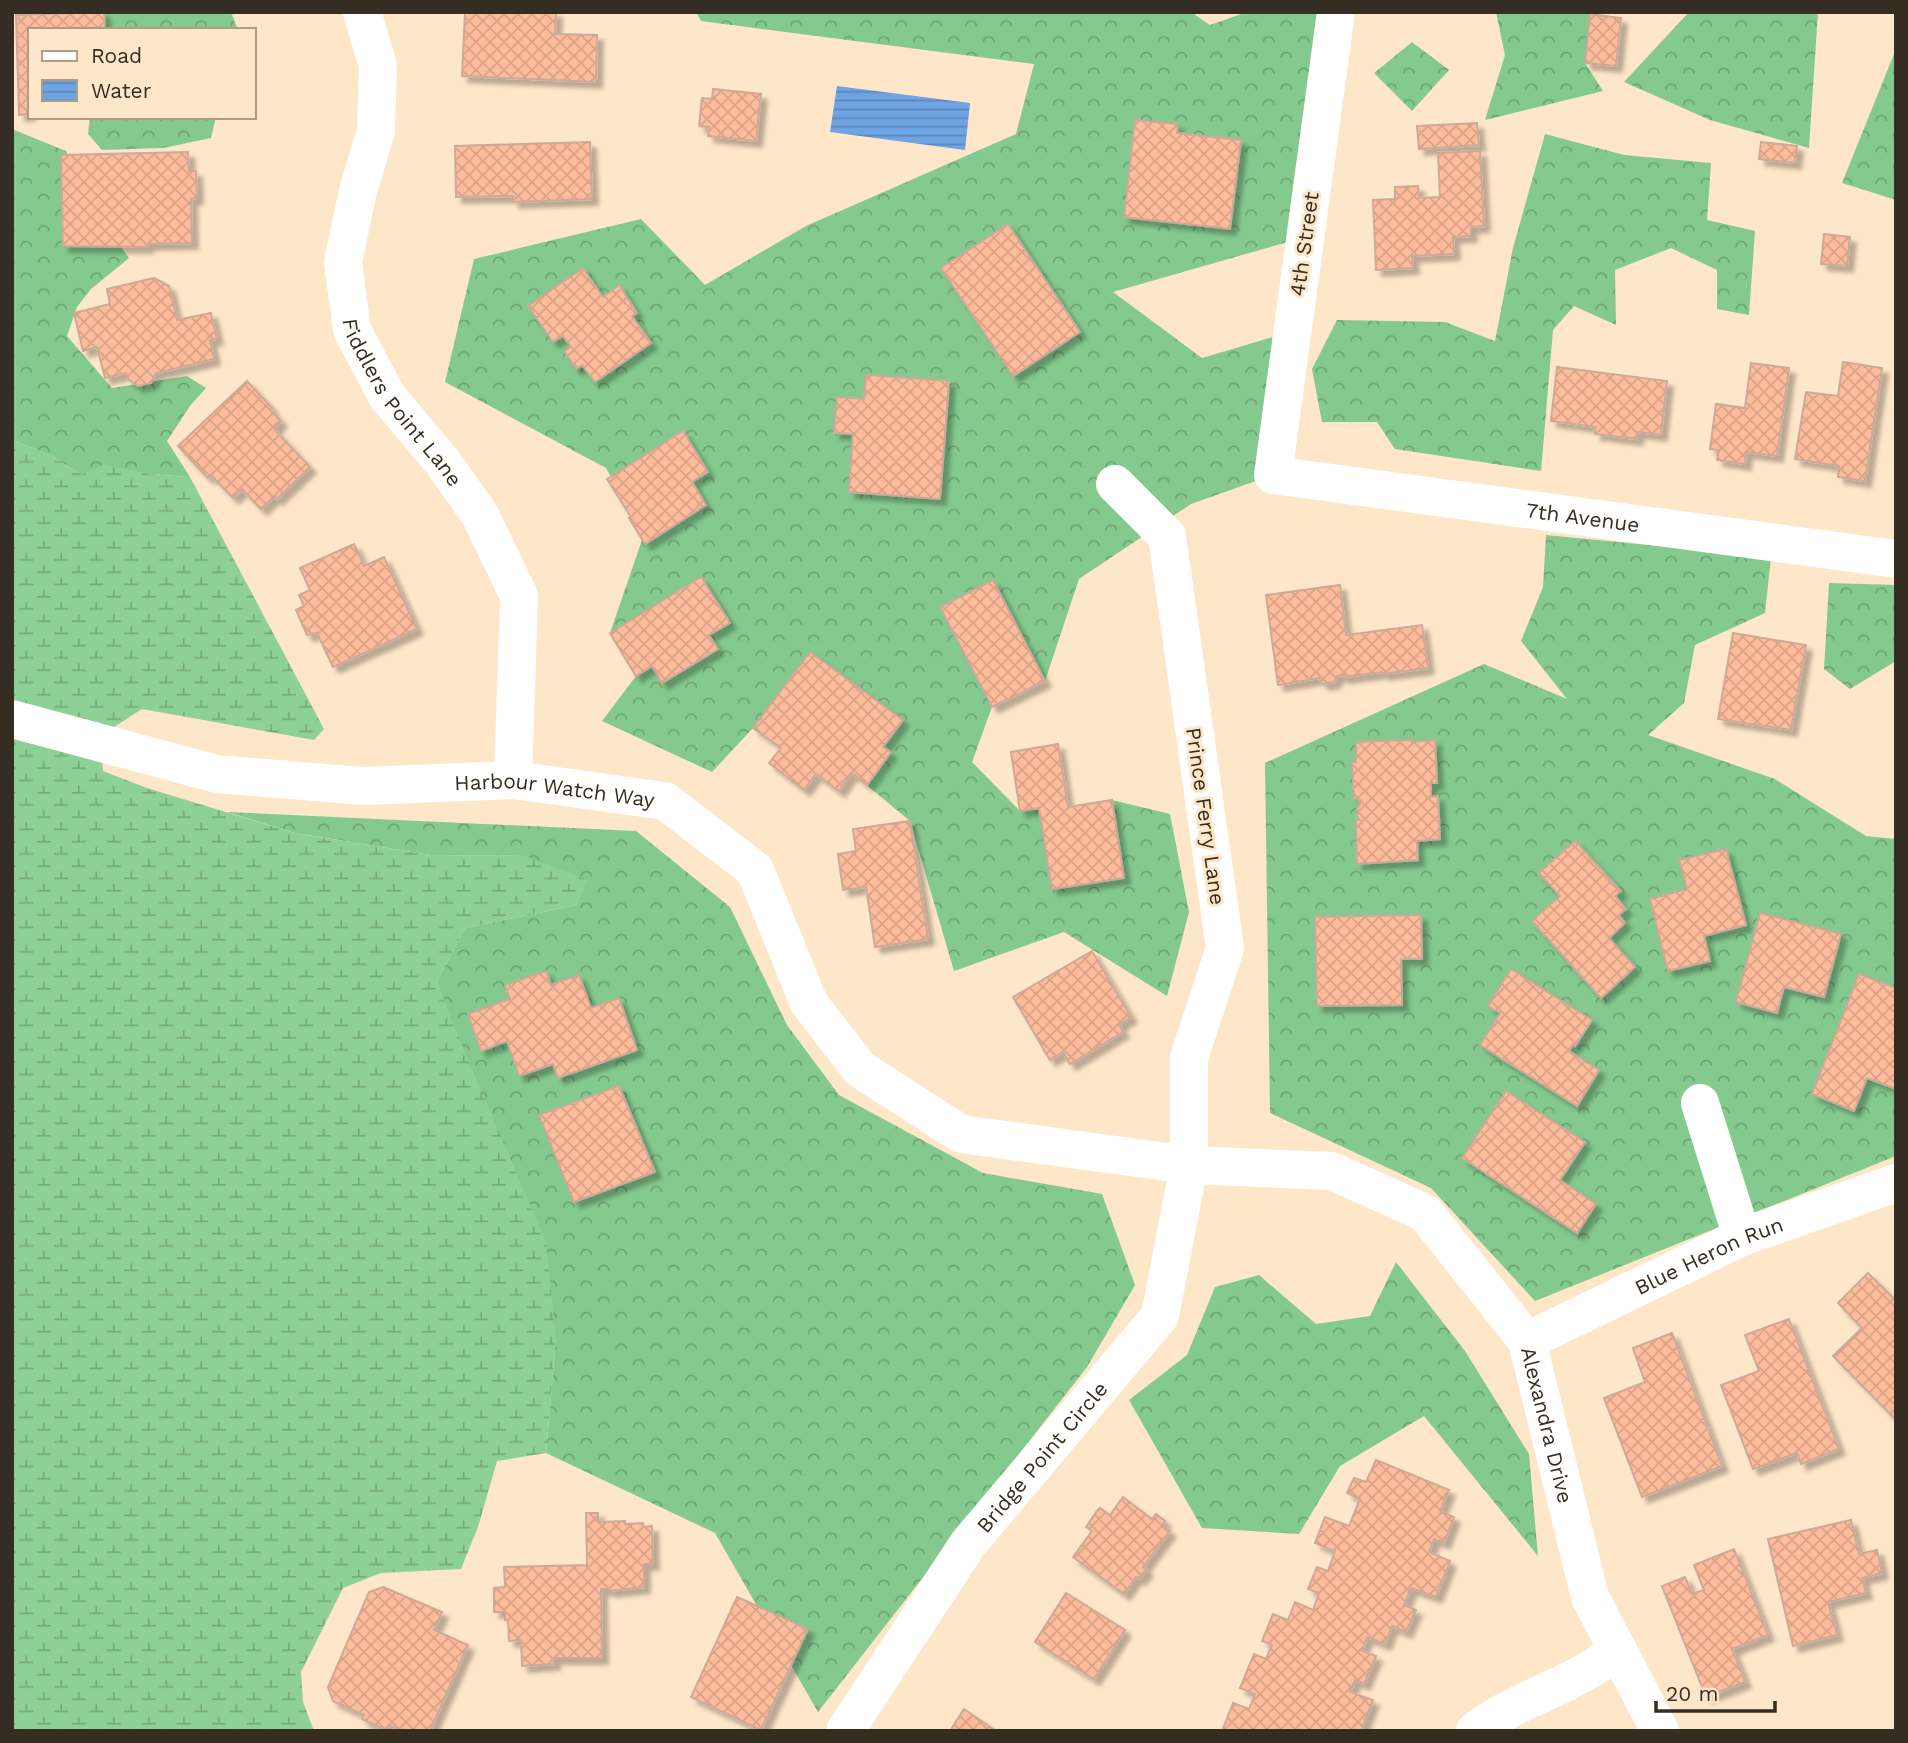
<svg xmlns="http://www.w3.org/2000/svg" width="1908" height="1743" viewBox="0 0 1908 1743" font-family="'Work Sans',sans-serif">
	<style>
		.forest { fill: url(#forest-crowns) }
		.wetland { fill: url(#wetland-marsh) }
		.water { fill: url(#water-rules) }
		.building { fill: url(#building-cross-hatch); stroke: #cca998; stroke-width: 2; filter: url(#shadow) }
		.lines { fill: none; stroke-linecap: round; stroke-linejoin: round }
		.minor { stroke: #fff; stroke-width: 38 }
		.labels { text-anchor: middle; dominant-baseline: central; stroke-width: 6; stroke-linejoin: round; paint-order: stroke }
		.street-label { font-size: 21px; fill: #352d21; stroke: #fee6c8 }
	</style>
	<defs>
		<pattern id="forest-crowns" width="20" height="18" patternUnits="userSpaceOnUse" patternTransform="scale(1.75)"><rect width="20" height="18" fill="#84ca8e"/><path d="M2 6a3 3 0 1 1 6 0M12 15a3 3 0 1 1 6 0" fill="none" stroke="#6da474"/></pattern>
		<pattern id="wetland-marsh" width="20" height="14" patternUnits="userSpaceOnUse" patternTransform="scale(1.75)"><rect width="20" height="14" fill="#8ed197"/><path d="M1 5h8M5 5V1M11 12h8M15 12V8" fill="none" stroke="#75aa7b"/></pattern>
		<pattern id="water-rules" width="6" height="5" patternUnits="userSpaceOnUse" patternTransform="scale(1.75)"><rect width="6" height="5" fill="#6ea4e3"/><path d="M0 2.5h6" fill="none" stroke="#5b86b8"/></pattern>
		<pattern id="building-cross-hatch" width="8" height="8" patternUnits="userSpaceOnUse" patternTransform="scale(1.75)"><rect width="8" height="8" fill="#febc9c"/><path d="M0 0l8 8M0 8l8-8" fill="none" stroke="#daa286"/></pattern>
		<filter id="shadow"><feDropShadow dx="6" dy="6" stdDeviation="2" flood-color="#0004"/></filter>
	</defs>
	<rect width="100%" height="100%" fill="#fee6c8"/>
	<!-- forest -->
	<g class="forest">
		<polygon points="101,12 231,12 238,30 99,30"/>
		<polygon points="696,12 1191,12 1210,25 1247,12 1351,12 1305,237 1113,292 1202,358 1293,331 1273,475 1191,504 1079,579 1045,681 992,707 972,762 1020,811 1068,807 1112,800 1170,814 1189,912 1167,996 1064,932 954,971 910,821 852,773 753,728 712,772 602,721 636,676 610,633 643,537 606,468 445,382 474,259 641,219 705,285 806,226 1016,134 1034,64 701,21"/>
		<polygon points="1496,12 1594,12 1590,14 1585,63 1603,91 1485,120 1505,55"/>
		<polygon points="1689,12 1818,12 1809,148 1710,120 1624,82"/>
		<polygon points="1412,42 1449,70 1412,111 1374,73"/>
		<polygon points="1896,49 1896,200 1842,183"/>
		<polygon points="90,117 216,117 211,138 163,148 102,150 88,134"/>
		<polygon points="12,129 66,151 83,194 129,258 91,289 77,307 67,336 112,388 187,376 206,388 190,406 167,441 190,477 149,474 82,475 48,454 12,440"/>
		<polygon points="1545,134 1624,155 1711,163 1707,220 1755,231 1749,315 1717,309 1717,270 1671,248 1615,270 1616,325 1574,306 1553,330 1541,471 1395,449 1377,422 1322,422 1312,369 1337,320 1445,322 1495,341 1513,248"/>
		<polygon points="1546,535 1771,557 1765,613 1695,645 1684,703 1648,735 1775,779 1866,836 1896,839 1896,1156 1535,1301 1431,1188 1270,1113 1265,763 1484,664 1567,699 1521,641 1543,587"/>
		<polygon points="1829,583 1896,585 1896,661 1850,689 1824,669"/>
		<polygon points="227,812 636,831 730,907 787,1025 839,1095 983,1173 1102,1194 1135,1285 1087,1367 818,1712 715,1533 546,1453 556,1338 437,981 465,928 577,905 525,856 431,855 295,833"/>
		<polygon points="1396,1262 1465,1351 1529,1454 1538,1556 1424,1416 1340,1466 1299,1534 1202,1528 1129,1400 1187,1355 1215,1287 1259,1275 1316,1324 1370,1316"/>
	</g>
	<!-- wetland -->
	<polygon class="wetland" points="12,440 48,454 82,475 104,464 149,474 190,477 324,729 314,740 142,709 114,727 101,744 103,771 147,788 295,833 431,855 525,856 588,880 577,905 465,928 437,981 451,1019 546,1243 556,1338 546,1453 497,1461 478,1527 461,1569 381,1573 343,1588 301,1672 303,1702 314,1731 12,1731"/>
	<!-- water -->
	<polygon class="water" points="837,86 970,103 965,150 830,132"/>
	<!-- building -->
	<g class="building">
		<polygon points="104,12 105,30 30,30 30,114 19,115 16,15"/>
		<polygon points="465,12 556,12 555,34 597,35 596,82 462,76"/>
		<polygon points="1590,14 1621,18 1616,66 1585,63"/>
		<polygon points="713,89 761,94 756,141 708,136 709,127 699,126 702,98 712,99"/>
		<polygon points="1135,120 1178,124 1177,133 1241,140 1230,229 1124,217"/>
		<polygon points="1477,123 1479,145 1419,149 1417,126"/>
		<polygon points="590,142 592,199 513,202 513,196 456,197 455,146"/>
		<polygon points="1761,142 1797,146 1795,163 1759,159"/>
		<polygon points="1480,151 1484,226 1471,227 1471,236 1453,237 1454,254 1412,256 1413,268 1376,270 1373,200 1395,199 1395,187 1418,186 1419,198 1440,197 1438,153"/>
		<polygon points="188,152 189,171 196,171 197,198 191,199 192,243 147,244 147,247 63,246 61,155"/>
		<polygon points="1008,224 1080,332 1013,376 941,268"/>
		<polygon points="1824,234 1850,237 1847,266 1821,264"/>
		<polygon points="583,268 603,297 619,285 637,313 632,316 651,343 595,382 582,365 576,369 564,351 571,347 563,336 553,342 528,306"/>
		<polygon points="154,278 169,286 177,320 211,313 217,339 210,340 214,359 156,373 151,383 138,386 128,379 126,373 105,378 97,347 83,351 74,313 110,304 107,289"/>
		<polygon points="1843,362 1882,368 1865,481 1838,477 1839,466 1795,459 1806,392 1838,396"/>
		<polygon points="1751,363 1789,368 1777,456 1746,452 1745,464 1717,460 1719,450 1710,449 1716,404 1745,408"/>
		<polygon points="1557,367 1667,381 1661,435 1637,432 1637,439 1595,434 1596,427 1551,421"/>
		<polygon points="866,375 949,381 940,499 849,492 853,434 834,433 837,397 864,399"/>
		<polygon points="247,381 272,408 271,410 281,421 274,429 310,467 277,499 275,496 261,509 242,489 233,498 211,475 208,478 178,446"/>
		<polygon points="683,431 708,472 692,482 706,505 645,544 629,518 631,517 607,479"/>
		<polygon points="354,544 364,566 384,557 417,629 333,667 317,633 307,635 296,610 304,606 299,595 310,590 300,568"/>
		<polygon points="701,577 730,623 709,635 718,649 662,683 652,666 636,676 610,633"/>
		<polygon points="993,580 1045,681 992,707 940,607"/>
		<polygon points="1340,585 1346,635 1422,625 1428,668 1383,674 1382,672 1344,677 1344,675 1337,676 1334,682 1323,684 1319,678 1278,685 1266,595"/>
		<polygon points="1733,633 1806,645 1791,730 1718,719"/>
		<polygon points="810,652 903,720 883,747 891,752 867,785 852,773 839,791 816,774 804,790 769,763 781,748 753,728"/>
		<polygon points="1412,740 1412,742 1435,740 1437,783 1431,783 1431,797 1438,796 1440,839 1417,841 1418,860 1357,864 1356,820 1360,820 1357,816 1357,808 1360,805 1359,799 1354,799 1352,762 1356,762 1356,742"/>
		<polygon points="1058,744 1068,807 1112,800 1124,878 1052,889 1039,808 1020,811 1011,752"/>
		<polygon points="910,821 928,939 875,947 866,887 843,890 838,854 856,851 853,829"/>
		<polygon points="1575,841 1621,891 1615,896 1626,909 1619,915 1625,923 1609,938 1635,967 1601,998 1532,921 1560,896 1539,873"/>
		<polygon points="1726,849 1746,925 1704,936 1710,961 1668,971 1650,899 1687,889 1679,860"/>
		<polygon points="1760,913 1841,934 1824,997 1784,987 1777,1013 1736,1002"/>
		<polygon points="1421,915 1422,959 1401,959 1402,1005 1317,1006 1315,917"/>
		<polygon points="1092,951 1131,1017 1119,1025 1123,1032 1070,1064 1063,1052 1050,1060 1013,997"/>
		<polygon points="1511,969 1592,1020 1575,1046 1573,1044 1569,1051 1599,1070 1577,1106 1480,1045 1500,1013 1488,1006"/>
		<polygon points="546,971 551,985 579,975 591,1008 619,998 637,1050 558,1078 553,1064 519,1076 507,1041 481,1051 468,1014 510,999 505,985"/>
		<polygon points="1859,974 1896,988 1896,1089 1867,1078 1854,1111 1812,1094"/>
		<polygon points="619,1086 655,1172 574,1202 539,1115"/>
		<polygon points="1506,1091 1585,1142 1560,1180 1596,1204 1577,1233 1462,1158"/>
		<polygon points="1868,1273 1896,1301 1896,1420 1833,1356 1862,1328 1838,1303"/>
		<polygon points="1789,1319 1839,1449 1801,1464 1797,1453 1753,1469 1721,1385 1759,1371 1745,1335"/>
		<polygon points="1672,1333 1722,1466 1642,1497 1604,1398 1645,1382 1633,1348"/>
		<polygon points="1376,1460 1449,1490 1440,1511 1454,1517 1444,1543 1434,1539 1429,1552 1450,1561 1436,1597 1411,1588 1404,1605 1416,1610 1406,1632 1392,1626 1385,1644 1367,1637 1362,1651 1376,1656 1364,1684 1355,1680 1350,1692 1373,1700 1361,1731 1222,1731 1233,1703 1249,1709 1255,1694 1240,1688 1254,1654 1266,1659 1272,1645 1262,1641 1273,1614 1288,1620 1295,1602 1313,1610 1319,1593 1308,1589 1317,1567 1328,1571 1335,1551 1315,1543 1325,1517 1349,1526 1360,1499 1347,1493 1354,1478 1366,1482"/>
		<polygon points="1123,1497 1152,1519 1156,1514 1165,1521 1162,1525 1170,1531 1143,1567 1147,1570 1140,1579 1136,1577 1124,1594 1073,1557 1092,1531 1086,1527 1097,1511 1100,1508 1110,1515"/>
		<polygon points="586,1513 598,1513 598,1522 625,1521 625,1524 643,1523 644,1527 652,1526 653,1564 644,1564 644,1587 610,1591 610,1589 601,1589 602,1658 554,1658 554,1664 522,1666 521,1640 509,1641 508,1620 505,1620 505,1612 494,1612 494,1588 505,1587 504,1567 587,1565"/>
		<polygon points="1851,1520 1859,1554 1877,1550 1882,1573 1862,1578 1866,1593 1828,1602 1837,1635 1793,1646 1768,1539"/>
		<polygon points="1734,1549 1768,1635 1732,1649 1745,1682 1706,1697 1662,1586 1685,1577 1692,1594 1704,1590 1694,1565"/>
		<polygon points="383,1587 442,1612 434,1630 468,1645 430,1731 402,1731 388,1725 386,1730 362,1719 364,1715 333,1701 328,1687 369,1592"/>
		<polygon points="1066,1593 1125,1630 1094,1679 1035,1642"/>
		<polygon points="737,1597 808,1629 761,1730 691,1697"/>
		<polygon points="964,1709 996,1731 950,1731"/>
	</g>
	<g class="lines">
		<!-- minor -->
		<g class="minor">
			<path id="s1" d="M362,12l16,54 -2,65 -18,60 -15,71 9,68 35,66 57,68 36,51 39,81 -6,184"/>
			<path id="s2" d="M1336,12l-63,463 623,84"/>
			<path id="s3" d="M12,719l205,55 146,12 150,-6 152,21 90,69 54,133 51,66 101,65 228,31 143,6 93,42 102,128 63,256 70,134"/>
			<polyline points="1700,1103 1742,1237"/>
			<path id="s4" d="M1527,1341l215,-104 154,-54"/>
			<path id="s5" d="M845,1731l123,-187 192,-228 29,-151v-107l36,-110 -58,-412 -52,-52"/>
			<path d="M1475,1731c44,-34 100,-45 143,-81"/>
		</g>
	</g>
	<g class="labels">
		<!-- street labels -->
		<g class="street-label">
			<text transform="translate(1304 244) rotate(-82)">4th Street</text>
			<text stroke="none"><textPath href="#s1" startOffset="413">Fiddlers Point Lane</textPath></text>
			<text stroke="none"><textPath href="#s2" startOffset="780">7th Avenue</textPath></text>
			<text stroke="none"><textPath href="#s3" startOffset="551">Harbour Watch Way</textPath></text>
			<text transform="translate(1206 816) rotate(82)">Prince Ferry Lane</text>
			<text stroke="none"><textPath href="#s4" startOffset="201">Blue Heron Run</textPath></text>
			<text stroke="none"><textPath href="#s3" startOffset="1848">Alexandra Drive</textPath></text>
			<text stroke="none"><textPath href="#s5" startOffset="338">Bridge Point Circle</textPath></text>
		</g>
	</g>
	<!-- border -->
	<rect width="1908" height="1743" fill="none" stroke="#352d21" stroke-width="28"/>
	<!-- legend -->
	<rect x="28" y="28" width="228" height="91" fill="#fee6c8" stroke="#ae9c85" stroke-width="2"/>
	<rect x="42" y="51" width="35" height="10" fill="#ffffff" stroke="#ae9c85" stroke-width="2"/>
	<text x="91" y="63" font-size="21" fill="#352d21">Road</text>
	<rect x="42" y="80" width="35" height="21" fill="url(#water-rules)" stroke="#ae9c85" stroke-width="2"/>
	<text x="91" y="98" font-size="21" fill="#352d21">Water</text>
	<!-- scale -->
	<path d="M1656 1701v10h119v-10" fill="none" stroke="#352d21" stroke-width="3.5"/>
	<text x="1666" y="1701" font-size="21" fill="#352d21" stroke="#fee6c8" stroke-width="5" paint-order="stroke">20 m</text>
</svg>
